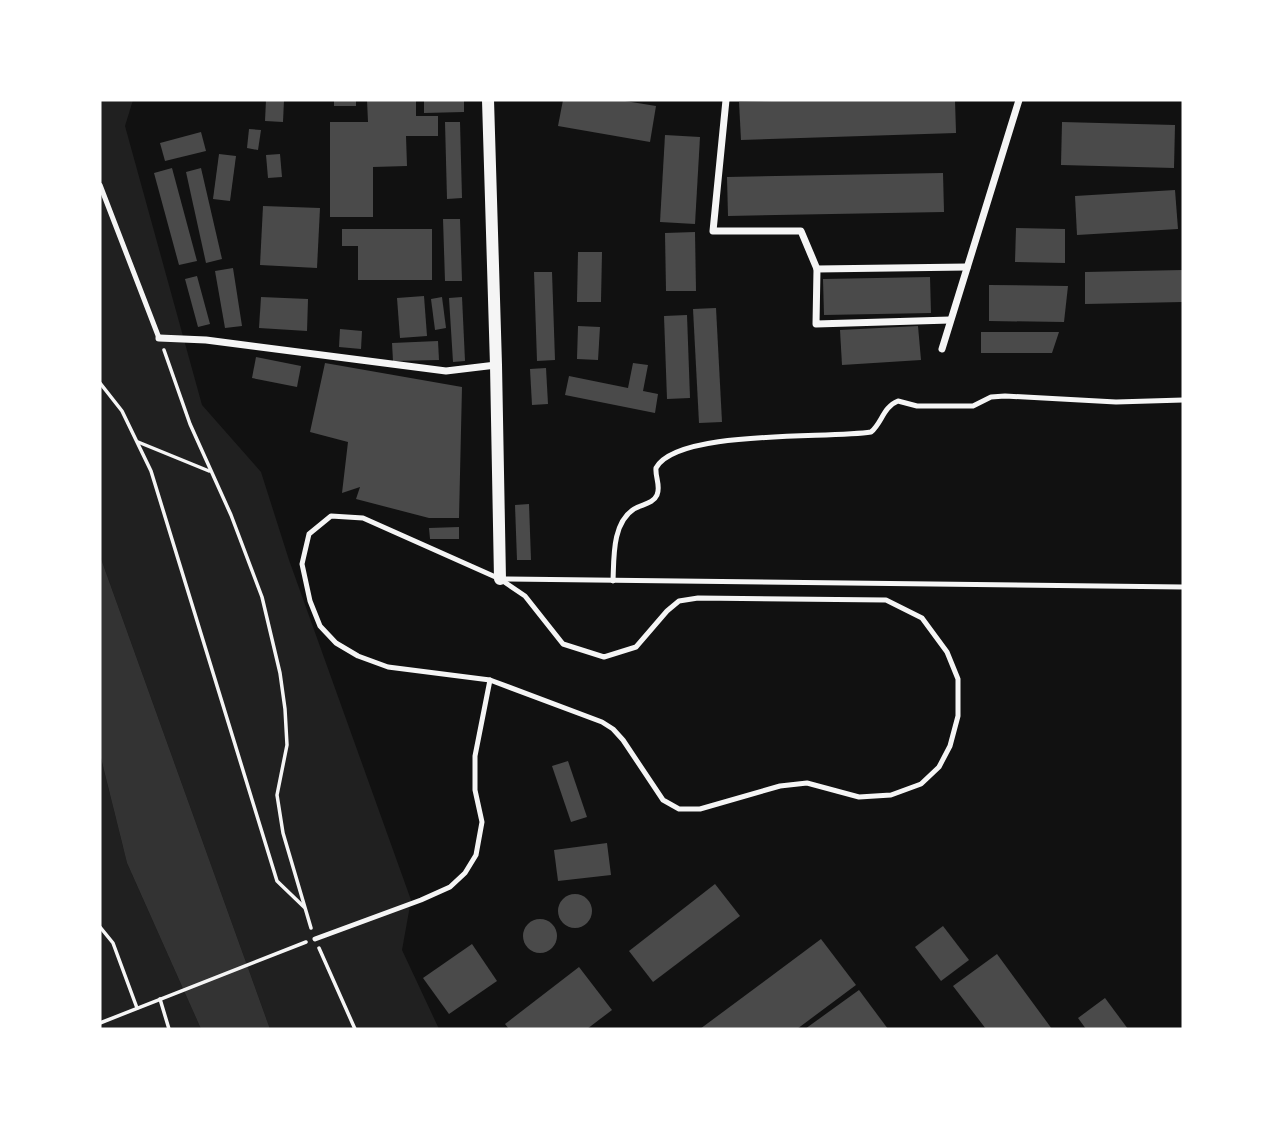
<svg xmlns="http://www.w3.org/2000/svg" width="1283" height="1129" viewBox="0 0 1283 1129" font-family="'Space Grotesk',sans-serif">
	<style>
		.green { fill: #202020 }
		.water { fill: #333 }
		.building { fill: #4a4a4a }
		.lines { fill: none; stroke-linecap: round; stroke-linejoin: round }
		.path { stroke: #f5f5f5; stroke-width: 3.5 }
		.service { stroke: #f5f5f5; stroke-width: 5 }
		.minor { stroke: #f5f5f5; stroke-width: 7 }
		.tertiary { stroke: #f5f5f5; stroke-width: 12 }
	</style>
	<rect width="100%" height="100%" fill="#111"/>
	<!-- green -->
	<g class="green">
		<polygon points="100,100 133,100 125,126 202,405 261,472 289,560 411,900 402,950 439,1029 270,1029 100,556"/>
		<polygon points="100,754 127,863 201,1029 100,1029"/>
	</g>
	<!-- water -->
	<polygon class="water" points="100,556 270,1029 201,1029 127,863 100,754"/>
	<!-- building -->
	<g class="building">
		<polygon points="266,100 284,100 283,122 265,121"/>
		<rect x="334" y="100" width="22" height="6"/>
		<polygon points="367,100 416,100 416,116 438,116 438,136 406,136 407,166 373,167 373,217 330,217 330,122 368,122"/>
		<polygon points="424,100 464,100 464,112 424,113"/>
		<polygon points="563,100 619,100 656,106 650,142 558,126"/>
		<polygon points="812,100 955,100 956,133 741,140 739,102"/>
		<polygon points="445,122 460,122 462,198 447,199"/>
		<polygon points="1062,122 1175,125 1174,168 1061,165"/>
		<polygon points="249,129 261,130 258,150 247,148"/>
		<polygon points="201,132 206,151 165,161 160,143"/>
		<polygon points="665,135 700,137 695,224 660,222"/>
		<polygon points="219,154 236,156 230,201 213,199"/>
		<polygon points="280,154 282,177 268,178 266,155"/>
		<polygon points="172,168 197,261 179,265 154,173"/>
		<polygon points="201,168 222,259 206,263 186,172"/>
		<polygon points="943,173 944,212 728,216 727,177"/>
		<polygon points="1175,190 1178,229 1077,235 1075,196"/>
		<polygon points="263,206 320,208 317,268 260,265"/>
		<polygon points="443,219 460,219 462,281 445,281"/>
		<polygon points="1016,228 1065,229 1065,263 1015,262"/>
		<polygon points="342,229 432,229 432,280 358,280 358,246 342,246"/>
		<polygon points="695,232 696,291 666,291 665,233"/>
		<polygon points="578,252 602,252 601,302 577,302"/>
		<polygon points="233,268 242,326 225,328 215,271"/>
		<polygon points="1183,270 1183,302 1085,304 1085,272"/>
		<polygon points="534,272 552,272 555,360 537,361"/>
		<polygon points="197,276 210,324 198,327 185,279"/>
		<polygon points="930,277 931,313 824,315 823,279"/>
		<polygon points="989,285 1068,286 1064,322 989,321"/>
		<polygon points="424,296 427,336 400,338 397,298"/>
		<polygon points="261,297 308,299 307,331 259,328"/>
		<polygon points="442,297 446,328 435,330 431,299"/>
		<polygon points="462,297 465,361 453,362 449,298"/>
		<polygon points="716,308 722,422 699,423 693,309"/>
		<polygon points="687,315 690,398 667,399 664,316"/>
		<polygon points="578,326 600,327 598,360 577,359"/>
		<polygon points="918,326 921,360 842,365 840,330"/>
		<polygon points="340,329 362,331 361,349 339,347"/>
		<polygon points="981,332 1059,332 1052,353 981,353"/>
		<polygon points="438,341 439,360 393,361 392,343"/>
		<polygon points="256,357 301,366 297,387 252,378"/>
		<polygon points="325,363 462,387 459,518 429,518 356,499 360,487 342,493 348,442 310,432"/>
		<polygon points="633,363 648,365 643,391 658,394 655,413 565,395 569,376 628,388"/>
		<polygon points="546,368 548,404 532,405 530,369"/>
		<polygon points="529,504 531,560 517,560 515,505"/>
		<polygon points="459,527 459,539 430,539 429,528"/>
		<polygon points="568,761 587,817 571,822 552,766"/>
		<polygon points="607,843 611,875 558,881 554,850"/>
		<polygon points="715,884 740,916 653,982 629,951"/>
		<circle cx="575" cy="911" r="17"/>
		<circle cx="540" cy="936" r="17"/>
		<polygon points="943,926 969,960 941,981 915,947"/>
		<polygon points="821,939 856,985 797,1029 700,1029"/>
		<polygon points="472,944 497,981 449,1014 423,978"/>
		<polygon points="997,954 1052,1029 986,1029 953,986"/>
		<polygon points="579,967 612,1010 587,1029 509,1029 505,1024"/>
		<polygon points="859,990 888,1029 805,1029"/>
		<polygon points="1105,998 1128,1029 1086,1029 1078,1018"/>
	</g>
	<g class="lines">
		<!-- path -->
		<g class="path">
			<polyline points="164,350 190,424 231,515 262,597 280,673 285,709 287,745 277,795 283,833 311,928"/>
			<polyline points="100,383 122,411 151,471 277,881 304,907"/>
			<polyline points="138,442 209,471"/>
			<polyline points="100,927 113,943 137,1008"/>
			<polyline points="319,948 355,1029"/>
			<polyline points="160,999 169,1029"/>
			<polyline points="100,1023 306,942"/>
		</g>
		<!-- service -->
		<g class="service">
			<polyline points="100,185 159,338"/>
			<polygon points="331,516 363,518 500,579 525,596 563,644 604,657 636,647 667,611 679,601 698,598 886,600 922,618 947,652 958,679 958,716 950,746 939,767 921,784 891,795 859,797 807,783 780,786 700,809 679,809 663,800 623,740 613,729 602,722 490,680 388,667 358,656 336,643 320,626 310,601 302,564 309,534"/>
			<polyline points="500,579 1183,587"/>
			<path d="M613,581c1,-23 -1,-58 21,-72 8,-5 19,-5 23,-14 4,-9 -2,-18 -1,-27 21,-39 172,-29 215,-36 11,-9 12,-25 27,-31l19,5h56l18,-9 14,-1 111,6 67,-2"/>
			<polyline points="315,939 421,900 450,887 465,873 476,855 482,822 475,790 475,756 490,680"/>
		</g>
		<!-- minor -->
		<g class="minor">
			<polyline points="726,100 713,231 801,231 817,269"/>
			<polyline points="950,320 816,324 817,269 967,267"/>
			<polyline points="159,338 206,340 446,371 496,365"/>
			<polyline points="942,349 1019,100"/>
		</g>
		<!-- tertiary -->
		<polyline class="tertiary" points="488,100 496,365 500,579"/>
	</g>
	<!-- border -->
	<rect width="1283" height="1129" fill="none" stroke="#ffffff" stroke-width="203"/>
</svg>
